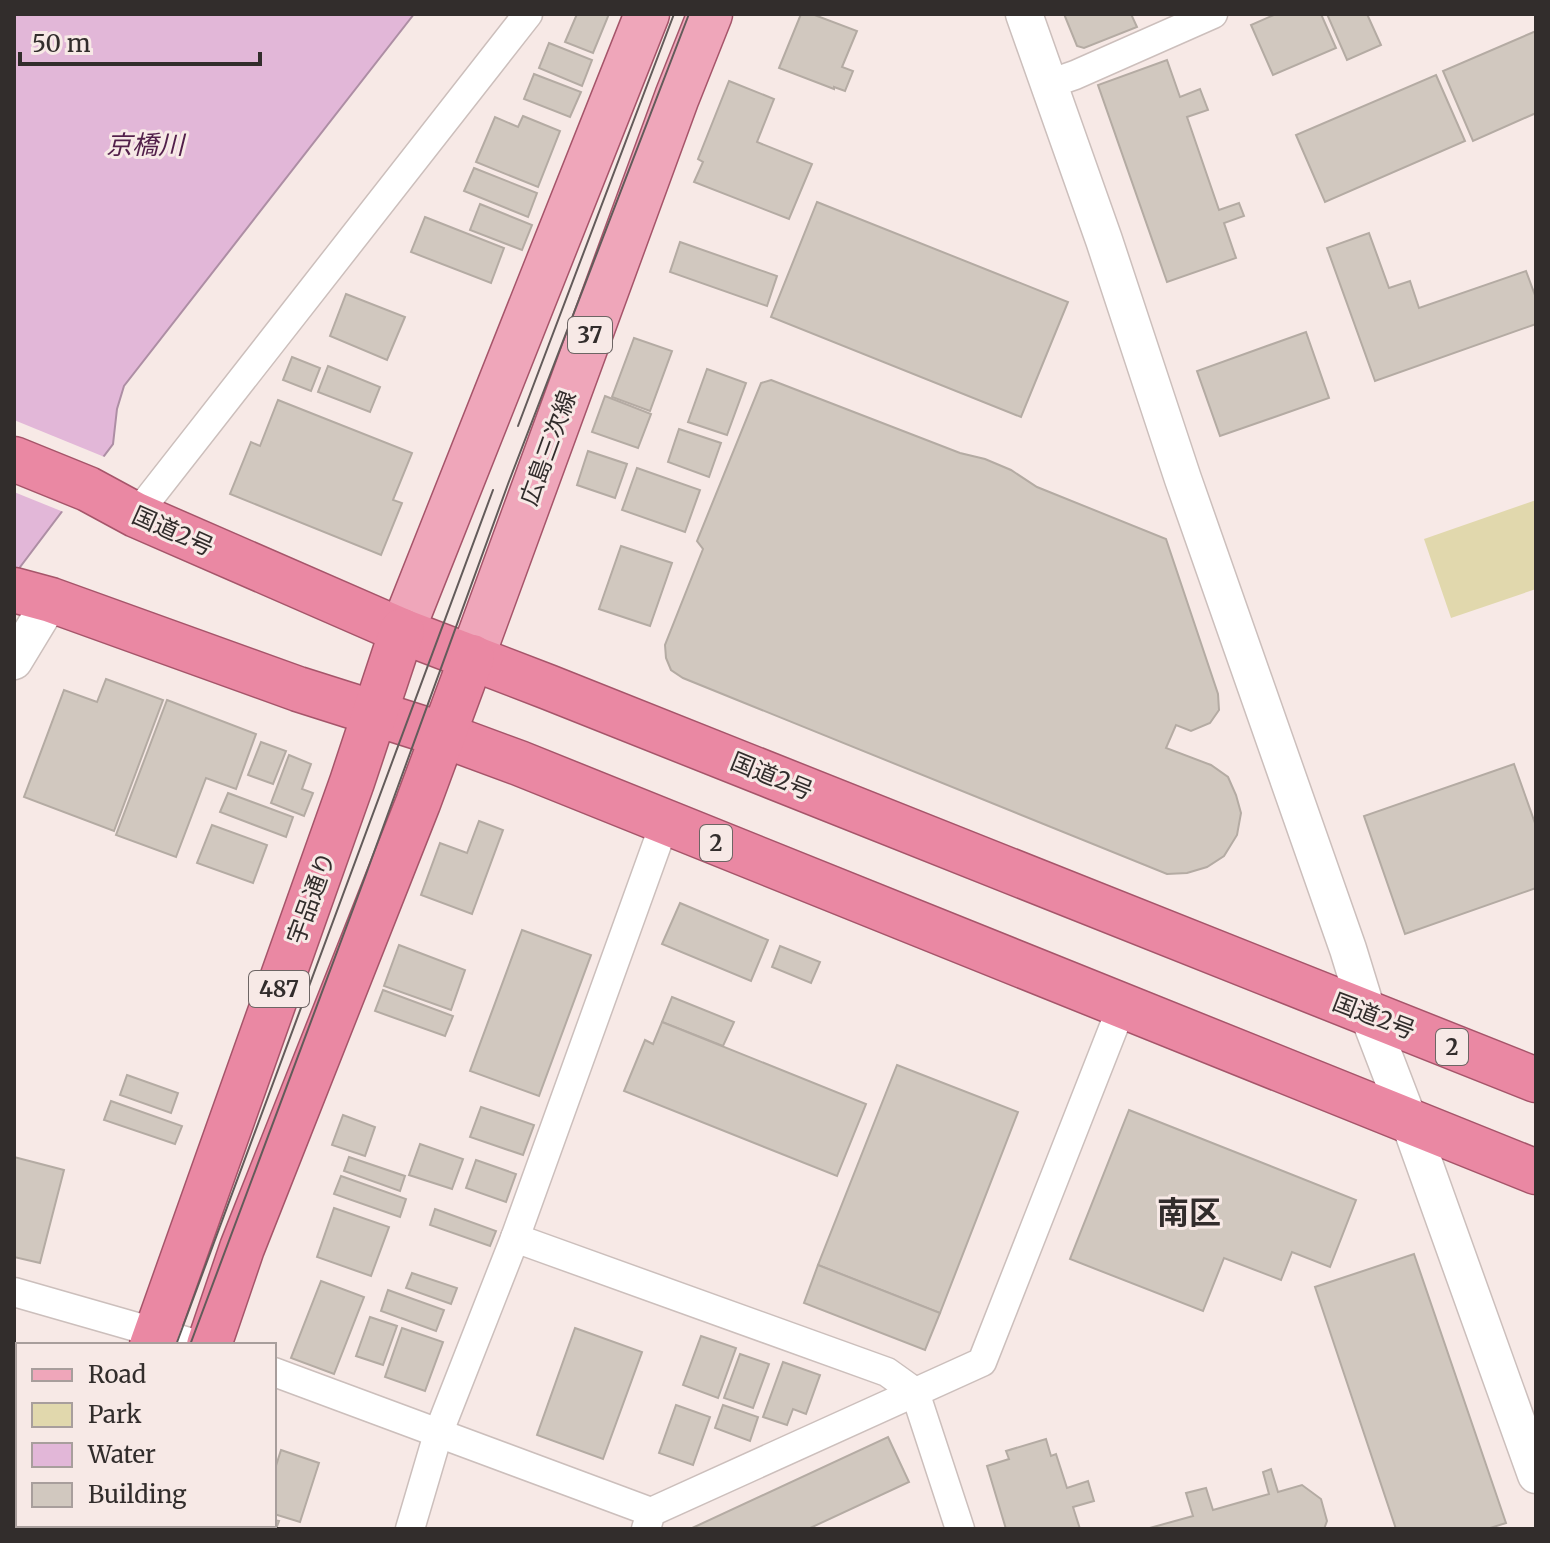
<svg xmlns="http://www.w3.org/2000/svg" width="1550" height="1543" viewBox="0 0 1550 1543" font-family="Merriweather,'Noto Sans JP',serif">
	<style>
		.green { fill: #e1d8ad }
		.water { fill: #e2b7d8; stroke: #ad8ea4; stroke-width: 2 }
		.pier { fill: #f7e9e6 }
		.building { fill: #d1c8bf; stroke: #b4aba3; stroke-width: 2 }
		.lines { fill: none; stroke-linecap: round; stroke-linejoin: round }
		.minor-casing { stroke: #ccbfbc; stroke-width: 31 }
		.tertiary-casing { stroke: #ccbfbc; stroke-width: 39 }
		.primary-casing { stroke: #a6556a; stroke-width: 47 }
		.trunk-casing { stroke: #a6556a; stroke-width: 47 }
		.minor { stroke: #fff; stroke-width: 28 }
		.tertiary { stroke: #fff; stroke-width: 36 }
		.primary { stroke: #efa6ba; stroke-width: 44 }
		.trunk { stroke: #ea88a3; stroke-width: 44 }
		.tram { stroke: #635b5a; stroke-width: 2 }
		.labels { text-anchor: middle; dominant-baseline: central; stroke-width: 6; stroke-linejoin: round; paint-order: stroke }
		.shield { fill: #f7e9e6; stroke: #6d6564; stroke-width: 2 }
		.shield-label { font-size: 22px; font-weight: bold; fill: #322d2c }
		.street-label { font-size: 24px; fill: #322d2c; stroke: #f7e9e6 }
		.water-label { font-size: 26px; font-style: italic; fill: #521f4a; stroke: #f7e9e6 }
		.district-label { font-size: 32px; font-weight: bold; fill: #322d2c; stroke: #f7e9e6 }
	</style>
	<rect width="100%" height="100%" fill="#f7e9e6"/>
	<!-- green -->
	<polygon class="green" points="1536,500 1536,589 1451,618 1424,539"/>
	<!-- water -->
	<polygon class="water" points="14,14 414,14 124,386 117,409 113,444 14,575"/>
	<!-- pier -->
	<polygon class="pier" points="14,420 107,458 66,513 14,492"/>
	<!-- building -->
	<g class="building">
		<polygon points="577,14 609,14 593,53 565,42"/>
		<polygon points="801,14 812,14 857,31 842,67 853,71 845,91 834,87 834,89 779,68"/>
		<polygon points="1064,14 1131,14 1137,27 1084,48 1077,46"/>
		<polygon points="1276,14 1321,14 1336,48 1273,75 1251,25"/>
		<polygon points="1327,14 1367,14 1381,45 1347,60"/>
		<polygon points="1536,31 1536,113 1473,141 1443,71"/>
		<polygon points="549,43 592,60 582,86 539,68"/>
		<polygon points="1167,60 1180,97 1200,89 1208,110 1187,117 1219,210 1239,203 1244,216 1224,223 1236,258 1167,282 1098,85"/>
		<polygon points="534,74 581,92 570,117 524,99"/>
		<polygon points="1436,75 1465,141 1325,202 1296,135"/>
		<polygon points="729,81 774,99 757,142 812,164 789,219 694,182 703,162 698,159"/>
		<polygon points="523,116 560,131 538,187 476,162 495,117 518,127"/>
		<polygon points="474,168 537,193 528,217 464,191"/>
		<polygon points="817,202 1068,302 1021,417 771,317"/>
		<polygon points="480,204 532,225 522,250 470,230"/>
		<polygon points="425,217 504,248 491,283 411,252"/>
		<polygon points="1369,233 1389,288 1410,281 1419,308 1526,271 1536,298 1536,324 1375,381 1327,248"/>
		<polygon points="680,242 777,276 767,306 670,272"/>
		<polygon points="346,294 405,317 387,360 330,336"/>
		<polygon points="1306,332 1329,398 1220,436 1197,371"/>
		<polygon points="634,338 672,351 650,411 612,397"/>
		<polygon points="292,357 320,368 311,391 283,380"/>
		<polygon points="328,366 380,387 370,412 318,392"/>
		<polygon points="707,369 746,383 727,435 688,422"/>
		<polygon points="771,380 960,453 985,459 1011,470 1037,487 1166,539 1218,694 1219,710 1210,723 1191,731 1176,725 1166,748 1211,765 1228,777 1236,795 1241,813 1237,835 1224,856 1207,867 1187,873 1167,874 683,678 671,670 666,658 665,645 703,549 697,541 761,383"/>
		<polygon points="605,396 651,414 638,448 592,432"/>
		<polygon points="278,400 412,453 393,500 402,503 381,555 230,494 251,442 260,446"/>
		<polygon points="679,429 721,443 709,477 668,462"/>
		<polygon points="588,451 627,464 615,498 577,485"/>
		<polygon points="637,468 700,490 685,532 622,510"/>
		<polygon points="621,546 672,563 650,626 599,609"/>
		<polygon points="106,679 163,700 114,831 24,797 64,690 97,702"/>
		<polygon points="167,700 256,734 236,789 206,778 176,857 116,835"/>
		<polygon points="261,742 286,751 273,784 248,775"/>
		<polygon points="289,755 311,764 302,789 313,793 304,816 271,803"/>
		<polygon points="1514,764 1536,826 1536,888 1405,934 1364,816"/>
		<polygon points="228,793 293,817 286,837 220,812"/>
		<polygon points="479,821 503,830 472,914 421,895 440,843 467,853"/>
		<polygon points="212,825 267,845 253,883 197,863"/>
		<polygon points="680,903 768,940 751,981 662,944"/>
		<polygon points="522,930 591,955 539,1096 470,1071"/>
		<polygon points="399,945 465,970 451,1010 384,986"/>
		<polygon points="780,946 820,962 811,983 772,967"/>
		<polygon points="383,990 453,1016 445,1036 375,1011"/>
		<polygon points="672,997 734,1022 723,1046 662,1022"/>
		<polygon points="662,1022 866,1104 837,1176 624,1091 645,1040 653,1044"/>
		<polygon points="897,1065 1018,1112 940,1313 818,1265"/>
		<polygon points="127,1075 178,1093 171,1113 120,1095"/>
		<polygon points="111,1101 182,1126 175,1144 104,1120"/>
		<polygon points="481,1107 534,1125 523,1155 470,1137"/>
		<polygon points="1129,1110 1356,1200 1330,1267 1292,1252 1281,1280 1224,1258 1203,1311 1070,1259"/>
		<polygon points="343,1115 375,1127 365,1156 332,1145"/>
		<polygon points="420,1144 463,1159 452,1189 409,1175"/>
		<polygon points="14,1157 64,1170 40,1263 14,1257"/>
		<polygon points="349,1157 405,1176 400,1191 344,1171"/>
		<polygon points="476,1160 516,1174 506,1202 466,1188"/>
		<polygon points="341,1176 406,1199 400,1217 334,1194"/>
		<polygon points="334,1208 389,1227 371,1276 317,1257"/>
		<polygon points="435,1209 496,1231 490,1246 430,1225"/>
		<polygon points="1414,1254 1506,1523 1487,1529 1396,1529 1315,1287"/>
		<polygon points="818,1265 940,1313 925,1350 804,1303"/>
		<polygon points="412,1273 457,1288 451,1304 406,1288"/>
		<polygon points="321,1281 364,1297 334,1374 291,1358"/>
		<polygon points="388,1290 444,1310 436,1331 381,1311"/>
		<polygon points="370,1317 397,1326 383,1365 356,1356"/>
		<polygon points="402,1328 443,1342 425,1391 385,1377"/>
		<polygon points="575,1328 642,1352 603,1459 537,1435"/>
		<polygon points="701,1336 736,1348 718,1398 683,1385"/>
		<polygon points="740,1354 769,1364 753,1408 724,1398"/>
		<polygon points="783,1362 820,1375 806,1414 793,1409 787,1425 763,1417"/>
		<polygon points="676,1405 710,1417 693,1465 659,1453"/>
		<polygon points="723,1405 758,1417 750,1441 715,1428"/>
		<polygon points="888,1437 909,1482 808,1529 690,1529"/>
		<polygon points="1046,1439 1051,1456 1056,1454 1067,1488 1088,1481 1094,1501 1073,1507 1080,1529 1006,1529 987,1466 1009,1459 1006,1451"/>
		<polygon points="281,1450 319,1463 300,1522 274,1514 274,1472"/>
		<polygon points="1271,1469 1278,1492 1302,1485 1321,1499 1327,1521 1324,1529 1146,1529 1193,1516 1186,1493 1206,1488 1213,1510 1269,1494 1263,1472"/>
		<polygon points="14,1514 18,1516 18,1525 52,1525 56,1526 55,1529 14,1529"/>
		<polygon points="274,1520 279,1521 276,1529 203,1528 204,1525 274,1525"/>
	</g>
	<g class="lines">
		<!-- minor casing -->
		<g class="minor-casing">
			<g id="minor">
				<polyline points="1049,84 1075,75 1213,14"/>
				<polyline points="136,515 528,14"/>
				<polyline points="515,1238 887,1372 915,1392 960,1529"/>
				<polyline points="14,1292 199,1345"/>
				<polyline points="274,1372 651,1512"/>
				<polyline points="410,1529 438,1434 515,1238 665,822"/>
				<polyline points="646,1529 651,1512 982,1362 1122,1006"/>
			</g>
		</g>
		<!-- tertiary casing -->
		<g class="tertiary-casing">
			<g id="tertiary">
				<polyline points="1024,14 1104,240 1183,479 1348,949 1368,1014 1409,1121 1536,1475"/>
				<polyline points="14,661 51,600"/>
			</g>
		</g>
		<!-- primary casing -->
		<g class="primary-casing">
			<g id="primary">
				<polyline points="402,631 647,14"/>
				<polyline points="472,657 677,97 710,14"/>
			</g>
		</g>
		<!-- trunk casing -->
		<g class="trunk-casing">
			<g id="trunk">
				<polyline points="14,459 88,489 136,515 402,631 548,687 1536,1080"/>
				<polyline points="14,590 51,600 298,689 443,735 519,763 1536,1172"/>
				<polyline points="152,1345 352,782 402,631"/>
				<polyline points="209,1345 242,1248 418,803 472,657"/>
				<polyline points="97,1529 98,1525"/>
				<polyline points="151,1529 152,1525"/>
			</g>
		</g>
		<!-- minor -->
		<use href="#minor" class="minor"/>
		<!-- tertiary -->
		<use href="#tertiary" class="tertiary"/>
		<!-- primary -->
		<use href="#primary" class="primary"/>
		<!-- trunk -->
		<use href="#trunk" class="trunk"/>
		<!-- tram -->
		<g class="tram">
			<polyline points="518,426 674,14"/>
			<polyline points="176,1345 493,490"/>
			<polyline points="190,1345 365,877 508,484 689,14"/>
			<polyline points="120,1529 121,1525"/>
			<polyline points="132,1529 134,1525"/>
		</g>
	</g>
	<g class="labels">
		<!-- shield labels -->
		<g class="shield">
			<rect x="568" y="317" width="44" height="36" rx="6"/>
			<rect x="700" y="825" width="32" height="36" rx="6"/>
			<rect x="249" y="971" width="60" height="36" rx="6"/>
			<rect x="1436" y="1029" width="32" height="36" rx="6"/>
		</g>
		<g class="shield-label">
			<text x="590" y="335">37</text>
			<text x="716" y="843">2</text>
			<text x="279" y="989">487</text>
			<text x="1452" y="1047">2</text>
		</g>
		<!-- street labels -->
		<g class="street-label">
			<text transform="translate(548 448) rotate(-70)">広島三次線</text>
			<text transform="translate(173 531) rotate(24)">国道2号</text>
			<text transform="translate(772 776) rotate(22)">国道2号</text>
			<text transform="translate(311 898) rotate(-70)">宇品通り</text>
			<text transform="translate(1374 1016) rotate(21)">国道2号</text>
		</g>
		<!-- water labels -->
		<g class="water-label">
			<text x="145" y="144">京橋川</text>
		</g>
		<!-- district labels -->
		<g class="district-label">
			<text x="1189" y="1213">南区</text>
		</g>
	</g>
	<!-- border -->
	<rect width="1550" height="1543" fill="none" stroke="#322d2c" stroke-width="32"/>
	<!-- legend -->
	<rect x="16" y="1343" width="260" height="184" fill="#f7e9e6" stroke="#a89e9c" stroke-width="2"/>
	<rect x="32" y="1369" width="40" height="12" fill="#efa6ba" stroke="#a89e9c" stroke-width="2"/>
	<text x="88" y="1383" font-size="24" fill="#322d2c">Road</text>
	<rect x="32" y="1403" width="40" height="24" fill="#e1d8ad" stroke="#a89e9c" stroke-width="2"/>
	<text x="88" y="1423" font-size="24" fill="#322d2c">Park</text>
	<rect x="32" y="1443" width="40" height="24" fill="#e2b7d8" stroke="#a89e9c" stroke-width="2"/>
	<text x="88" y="1463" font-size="24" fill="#322d2c">Water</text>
	<rect x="32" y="1483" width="40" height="24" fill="#d1c8bf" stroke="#a89e9c" stroke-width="2"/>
	<text x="88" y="1503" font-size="24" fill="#322d2c">Building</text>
	<!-- scale -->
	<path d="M20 52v12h240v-12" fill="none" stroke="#322d2c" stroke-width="4"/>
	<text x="32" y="52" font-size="24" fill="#322d2c" stroke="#f7e9e6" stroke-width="6" paint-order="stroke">50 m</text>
</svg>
